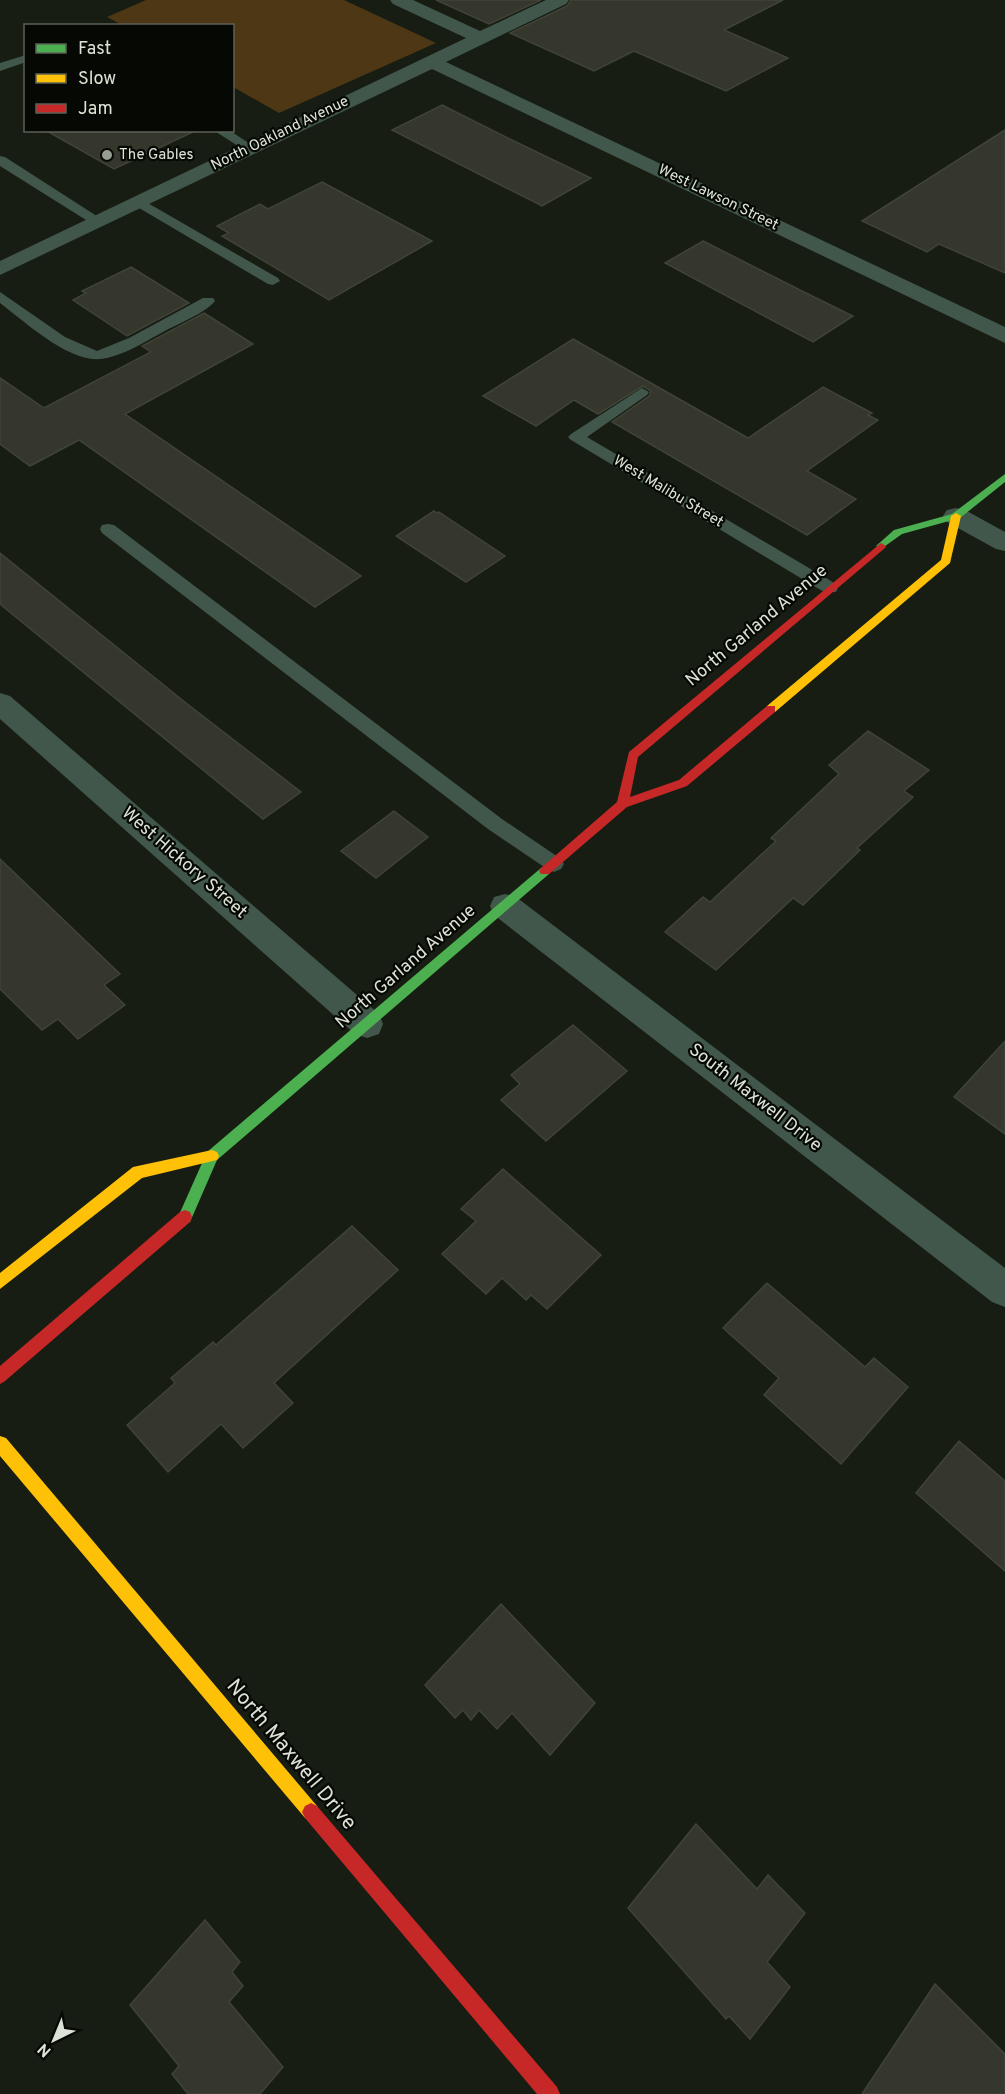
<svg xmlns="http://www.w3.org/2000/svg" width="1005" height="2094" viewBox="0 0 1005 2094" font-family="Overpass,sans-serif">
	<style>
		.green { fill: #4d3715 }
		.building { fill: #35372c; stroke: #404338; stroke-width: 1.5 }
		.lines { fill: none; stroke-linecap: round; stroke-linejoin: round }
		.lane { fill: #42574c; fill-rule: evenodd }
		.street { fill: #42574c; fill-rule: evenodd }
		.fast { fill: #4caf50; fill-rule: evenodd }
		.slow { fill: #ffc107; fill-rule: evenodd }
		.jam { fill: #c62828; fill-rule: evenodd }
		.poi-dot { fill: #979e91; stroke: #060903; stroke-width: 2 }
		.labels { text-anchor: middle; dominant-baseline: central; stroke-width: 4.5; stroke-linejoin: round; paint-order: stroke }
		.far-street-label { font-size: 15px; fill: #dce3d6; stroke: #060903 }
		.far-poi-label { font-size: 15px; fill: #dce3d6; stroke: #060903; text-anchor: start }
		.street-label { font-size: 18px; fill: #dce3d6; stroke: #060903 }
		.near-street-label { font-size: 21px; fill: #dce3d6; stroke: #060903 }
	</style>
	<rect width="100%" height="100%" fill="#171d12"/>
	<!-- green -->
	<polygon class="green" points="146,0 344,0 436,43 279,113 233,87 232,26 122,25 107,17"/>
	<!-- building -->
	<g class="building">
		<polygon points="436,0 541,0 489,24"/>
		<polygon points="571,0 783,0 724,30 788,58 726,91 634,51 594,71 510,33 567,6"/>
		<polygon points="442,105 518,143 591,178 542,206 392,130"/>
		<polygon points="45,130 197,130 114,169"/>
		<polygon points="1005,130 1005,273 939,244 927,252 862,221"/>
		<polygon points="322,182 432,241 329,300 222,236 229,233 217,226 260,204 268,209"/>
		<polygon points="703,241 804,292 853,316 813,342 665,263"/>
		<polygon points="131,267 189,303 127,336 73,300 86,293 82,291"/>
		<polygon points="204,313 253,344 125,414 361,576 315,607 79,440 30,466 0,444 0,378 44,408 151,352 142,346"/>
		<polygon points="573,339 748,438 823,387 872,413 868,415 878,420 807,471 856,499 807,535 612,422 649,396 651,391 643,386 598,414 574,400 536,426 483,396"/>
		<polygon points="434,511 437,513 439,512 505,556 466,582 396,536"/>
		<polygon points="0,553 186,703 301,792 263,819 0,604"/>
		<polygon points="868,731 929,770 904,791 913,797 857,848 860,850 803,905 793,898 716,970 665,932 703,897 710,902 776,841 771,838 839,774 829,765"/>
		<polygon points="394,811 428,837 376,878 341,851"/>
		<polygon points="0,859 120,974 104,985 125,1005 78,1039 58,1019 42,1030 0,989"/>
		<polygon points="573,1025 627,1071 546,1141 501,1100 520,1084 511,1075"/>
		<polygon points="1005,1041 1005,1134 954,1097"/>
		<polygon points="503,1169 601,1255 547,1309 531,1295 526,1300 502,1278 486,1294 442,1254 476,1221 461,1209"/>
		<polygon points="352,1226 398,1270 274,1383 293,1403 243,1448 221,1424 168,1472 127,1425 175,1383 171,1378 213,1342 216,1345"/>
		<polygon points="767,1283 865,1367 874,1358 908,1387 841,1464 764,1395 779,1378 723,1328"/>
		<polygon points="959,1441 1005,1481 1005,1571 916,1493"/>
		<polygon points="501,1604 595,1703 550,1755 512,1713 497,1729 479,1710 471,1720 463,1710 455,1718 425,1685"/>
		<polygon points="696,1824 757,1889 768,1875 805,1913 767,1962 790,1987 750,2039 729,2016 726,2019 628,1908"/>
		<polygon points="205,1920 240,1962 232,1972 243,1986 229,2002 283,2067 260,2094 188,2094 172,2074 179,2066 130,2005"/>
		<polygon points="935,1984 1005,2054 1005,2094 862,2094"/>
	</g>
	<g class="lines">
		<!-- lane -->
		<g class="lane">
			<polygon points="26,55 26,62 0,71 0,63"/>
			<polygon points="213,130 229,130 256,148 254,151 246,151"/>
			<polygon points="0,156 5,157 106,222 99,226 94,225 0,166"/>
			<polygon points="139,198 278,278 280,281 273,285 268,284 134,205 132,202 134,199"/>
			<path d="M0,292l65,45 32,14 32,-13 74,-40h10l2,3c-11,13 -36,22 -52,31 -19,10 -41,25 -63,27 -32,3 -76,-38 -100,-56z"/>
			<polygon points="642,388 649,392 647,395 587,437 836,584 838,588 836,592 824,592 571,440 568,437 571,434"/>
			<polygon points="108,524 114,525 502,819 561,859 564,864 561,869 554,872 547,869 488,829 102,533 100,529 102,525"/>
		</g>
		<!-- street -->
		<g class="street">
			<polygon points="390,0 413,0 480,31 546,0 569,0 566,4 446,62 1005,327 1005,343 432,69 0,275 0,261 466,38 393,4"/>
			<polygon points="956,508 965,510 1005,532 1005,551 996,549 947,522 943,516 947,510"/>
			<polygon points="0,693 10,696 379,1014 383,1024 379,1034 367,1038 355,1034 0,719"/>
			<polygon points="505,894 516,897 1005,1268 1005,1307 992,1302 494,915 490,906 494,897"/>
		</g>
		<!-- fast -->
		<g class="fast">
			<polygon points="1005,474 1005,482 960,518 902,534 881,549 876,546 894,530 952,514"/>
			<polygon points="545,866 549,868 551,871 549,874 217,1160 190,1222 185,1224 180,1222 178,1217 207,1152 541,868"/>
		</g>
		<!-- slow -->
		<g class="slow">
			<polygon points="956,513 961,516 950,563 775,712 767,712 767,706 941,560 951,516"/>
			<polygon points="212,1150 217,1152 219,1156 217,1160 142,1178 0,1289 0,1273 133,1167"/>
			<polygon points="0,1436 6,1438 317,1806 320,1812 317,1818 311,1821 305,1818 0,1456"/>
		</g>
		<!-- jam -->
		<g class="jam">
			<polygon points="881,543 886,546 885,548 638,757 630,797 679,780 767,706 775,706 775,712 687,786 627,807 549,874 541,874 539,871 541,868 617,802 629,752"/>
			<polygon points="185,1210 190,1212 192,1217 190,1222 5,1381 0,1384 0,1366 180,1212"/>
			<polygon points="311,1803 317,1806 557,2087 560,2094 537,2094 305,1818 302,1812 305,1806"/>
		</g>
	</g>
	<!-- markers -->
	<circle class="poi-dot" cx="107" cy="155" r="6"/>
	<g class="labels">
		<!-- far-street labels -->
		<g class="far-street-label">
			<text transform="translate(280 134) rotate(-26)">North Oakland Avenue</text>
			<text transform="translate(718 198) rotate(26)">West Lawson Street</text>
			<text transform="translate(668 492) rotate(31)">West Malibu Street</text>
		</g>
		<!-- far-poi labels -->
		<g class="far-poi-label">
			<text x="119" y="155">The Gables</text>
		</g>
		<!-- street labels -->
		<g class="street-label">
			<text transform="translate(757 626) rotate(-40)">North Garland Avenue</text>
			<text transform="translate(184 863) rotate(41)">West Hickory Street</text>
			<text transform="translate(406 967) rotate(-41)">North Garland Avenue</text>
			<text transform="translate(755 1098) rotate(38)">South Maxwell Drive</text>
		</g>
		<!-- near-street labels -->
		<g class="near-street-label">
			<text transform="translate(291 1755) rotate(50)">North Maxwell Drive</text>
		</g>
	</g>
	<!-- legend -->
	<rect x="24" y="24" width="210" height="108" fill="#060903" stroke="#5c6057" stroke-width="1.5"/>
	<rect x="36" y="44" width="30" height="9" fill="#4caf50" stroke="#5c6057" stroke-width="1.5"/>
	<text x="78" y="54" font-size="18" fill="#dce3d6">Fast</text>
	<rect x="36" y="74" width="30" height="9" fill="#ffc107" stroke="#5c6057" stroke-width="1.5"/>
	<text x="78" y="84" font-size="18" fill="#dce3d6">Slow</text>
	<rect x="36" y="104" width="30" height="9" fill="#c62828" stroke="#5c6057" stroke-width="1.5"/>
	<text x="78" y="114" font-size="18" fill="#dce3d6">Jam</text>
	<!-- north arrow -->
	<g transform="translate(54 2040) rotate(223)" stroke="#060903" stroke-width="4.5" paint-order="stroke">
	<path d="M0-4.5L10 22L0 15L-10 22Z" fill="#dce3d6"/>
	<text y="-9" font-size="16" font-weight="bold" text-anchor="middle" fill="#dce3d6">N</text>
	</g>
</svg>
